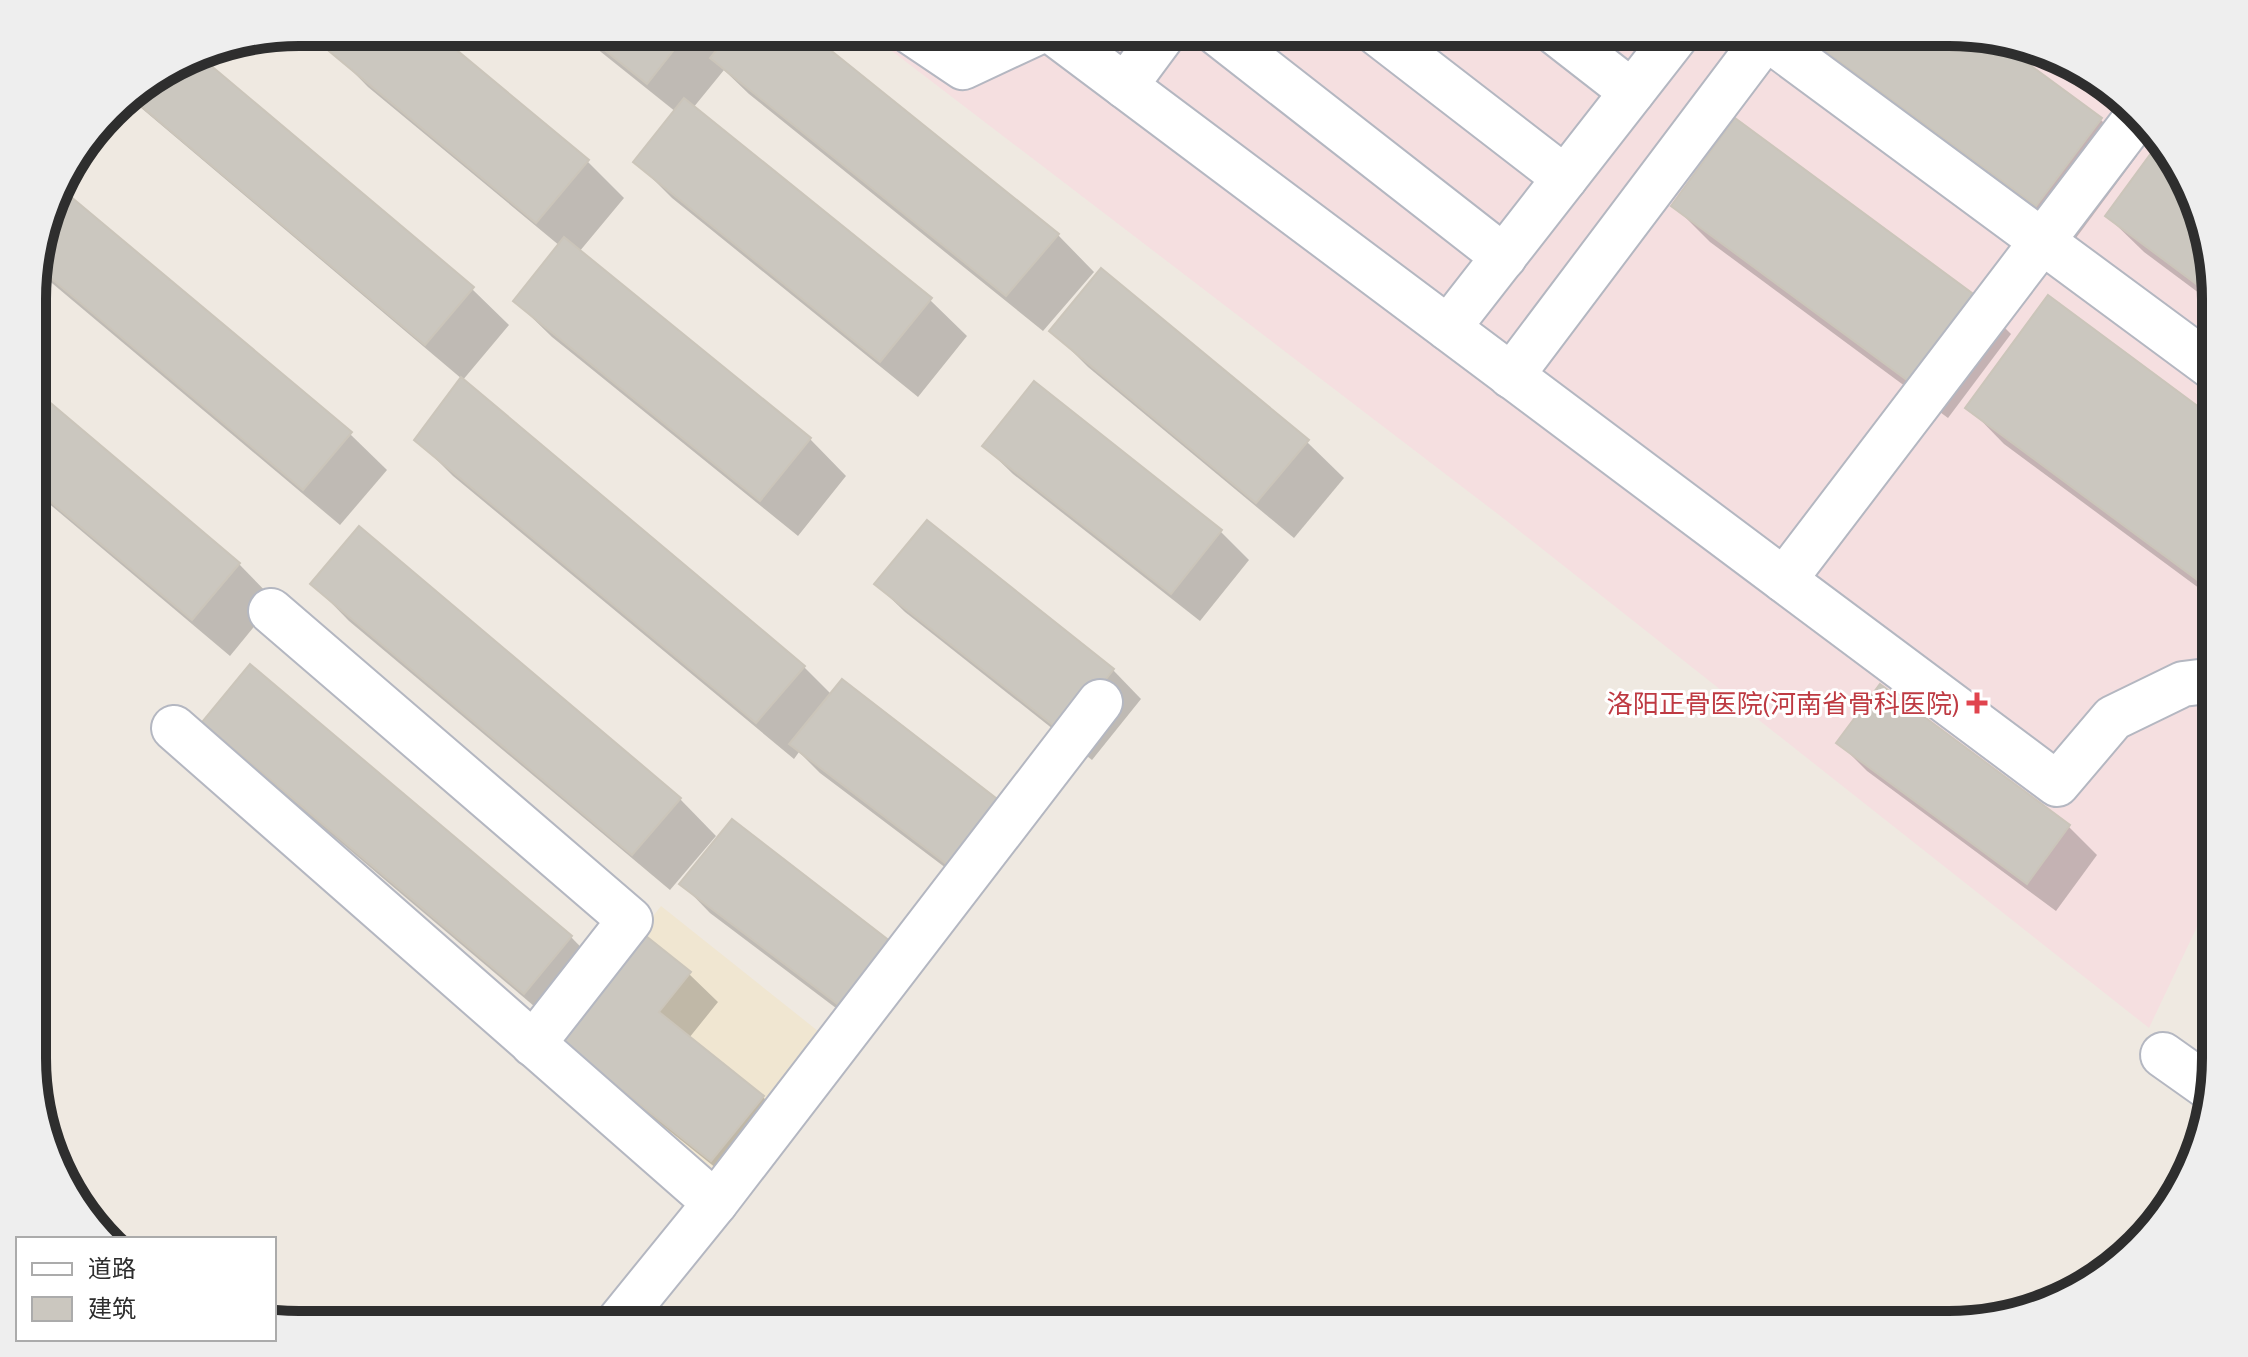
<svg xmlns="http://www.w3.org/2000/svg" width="2248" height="1357" viewBox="0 0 2248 1357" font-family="'Archivo Narrow','Noto Sans SC',sans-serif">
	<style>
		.education { fill: #f0e6d1 }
		.medical { fill: #f5dfe0 }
		.shadow { fill: #0003 }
		.building { fill: #cbc7bf; stroke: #cbc5ba; stroke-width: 2 }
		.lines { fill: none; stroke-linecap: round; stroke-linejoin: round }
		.minor-casing { stroke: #b4b7c1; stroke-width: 48 }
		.minor { stroke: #fff; stroke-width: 44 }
		.health-dot { fill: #e0444e; stroke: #fff; stroke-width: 3 }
		.labels { text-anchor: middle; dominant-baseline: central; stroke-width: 6; stroke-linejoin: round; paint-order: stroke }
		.health-label { font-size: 26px; fill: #be3a42; stroke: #fff; text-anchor: end }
		.rim { fill: none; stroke: #2e2e2e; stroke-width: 10 }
	</style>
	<rect width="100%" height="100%" fill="#efe9e1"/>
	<!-- education -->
	<polygon class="education" points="661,906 828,1039 713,1179 552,1046"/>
	<!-- medical -->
	<polygon class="medical" points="867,32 1949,32 2083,68 2171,151 2215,281 2215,889 2149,1028 1503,518"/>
	<!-- shadow -->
	<g class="shadow">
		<polygon points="576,32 805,32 1058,235 1094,272 1043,331 749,94 724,70 693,108 930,300 967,336 918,397 672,198 636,162 676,112"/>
		<polygon points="1829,32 1949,32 2002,46 2100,119 2137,156 2073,242 1857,81 1820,45"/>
		<polygon points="332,50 587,161 624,198 579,252 810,439 846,476 798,536 552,337 515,301 560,246 368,87"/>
		<polygon points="194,54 472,289 509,325 462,381 804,667 832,695 979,893 820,773 799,752 794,759 453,476 417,440 462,379 127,96"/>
		<polygon points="2162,142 2171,151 2215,281 2215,305 2144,252 2107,216"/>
		<polygon points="58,188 350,434 387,470 340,525 34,268"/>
		<polygon points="1674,206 1974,297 2011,334 1948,418 1710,242"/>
		<polygon points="2049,298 2215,421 2215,600 2004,444 1968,407"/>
		<polygon points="1052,331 1307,442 1344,478 1294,538 1088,367"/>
		<polygon points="1035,384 1221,532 1249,560 1200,621 1013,474 984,446"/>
		<polygon points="34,392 239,564 275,601 230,656 34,491"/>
		<polygon points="313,584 680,799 716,836 670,890 349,621"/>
		<polygon points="876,584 1113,670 1141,699 1092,760 905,612"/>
		<polygon points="1880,687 2069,827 2097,855 2056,911 1867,771 1839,743"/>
		<polygon points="204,722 571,937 607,974 561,1029 241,758"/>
		<polygon points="682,884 890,944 869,1033 710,913"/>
		<polygon points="689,974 718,1002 689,1038 763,1097 791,1126 741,1188 593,1070 565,1042"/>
	</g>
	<!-- building -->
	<g class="building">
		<polygon points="344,32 435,32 589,160 536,223 329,51"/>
		<polygon points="582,32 688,32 647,84"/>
		<polygon points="731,32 808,32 1059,234 1006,296 710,58"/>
		<polygon points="1827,32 1949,32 2007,48 2102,118 2036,206 1817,45"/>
		<polygon points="196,53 474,287 425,345 128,95"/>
		<polygon points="684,98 932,298 880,362 633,162"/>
		<polygon points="1735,118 1976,296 1911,383 1671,206"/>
		<polygon points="2160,141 2171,151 2215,281 2215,298 2105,216"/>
		<polygon points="58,186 352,432 303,490 34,264"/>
		<polygon points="564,237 811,438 760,501 513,301"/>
		<polygon points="1101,268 1309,440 1256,503 1049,331"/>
		<polygon points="2048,295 2215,419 2215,593 1965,408"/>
		<polygon points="461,377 805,666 756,723 414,440"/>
		<polygon points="1034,381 1222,530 1171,594 982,446"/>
		<polygon points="34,389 240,563 192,620 34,488"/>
		<polygon points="927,520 1114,669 1063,733 874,584"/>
		<polygon points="359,526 681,798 632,855 310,584"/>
		<polygon points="250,664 572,936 524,994 202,722"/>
		<polygon points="842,679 1001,802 949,866 789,744"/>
		<polygon points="1880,684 2070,825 2027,884 1836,743"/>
		<polygon points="732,819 891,942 840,1006 679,884"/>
		<polygon points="646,936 691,972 659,1012 764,1096 711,1161 562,1042"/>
	</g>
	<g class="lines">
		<!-- minor casing -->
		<g class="minor-casing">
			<g id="minor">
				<polyline points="911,32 963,67 1038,32"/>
				<polyline points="1053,32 1784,580"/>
				<polyline points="1216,32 1504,257"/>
				<polyline points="1376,32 1565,178"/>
				<polyline points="1555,32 1632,92"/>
				<polyline points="1759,32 2215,369"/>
				<polyline points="1125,86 1165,32"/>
				<polyline points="2136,118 1784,580 2057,784 2113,718 2183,684 2215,680"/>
				<polyline points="1448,328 1679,32"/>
				<polyline points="1511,376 1770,32"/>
				<polyline points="271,611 630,920 533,1044"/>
				<polyline points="174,728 715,1203"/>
				<polyline points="2163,1055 2211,1089"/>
				<polyline points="616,1325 715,1203 1100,702"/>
			</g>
		</g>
		<!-- minor -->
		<use href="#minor" class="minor"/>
	</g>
	<!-- markers -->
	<path class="health-dot" d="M1973 691h8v8h8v8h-8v8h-8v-8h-8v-8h8z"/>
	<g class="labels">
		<!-- health labels -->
		<g class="health-label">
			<text x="1959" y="703">洛阳正骨医院(河南省骨科医院)</text>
		</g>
	</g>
	<!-- crop -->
	<path d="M0 0H2248V1357H0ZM299 46H1949A253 253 0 0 1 2202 299V1058A253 253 0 0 1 1949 1311H299A253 253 0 0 1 46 1058V299A253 253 0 0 1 299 46Z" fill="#eee" fill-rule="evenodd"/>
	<path class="rim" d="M299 46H1949A253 253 0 0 1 2202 299V1058A253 253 0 0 1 1949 1311H299A253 253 0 0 1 46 1058V299A253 253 0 0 1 299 46Z"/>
	<!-- legend -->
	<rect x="16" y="1237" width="260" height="104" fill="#ffffff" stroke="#ababab" stroke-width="2"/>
	<rect x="32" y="1263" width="40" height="12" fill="#ffffff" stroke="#ababab" stroke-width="2"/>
	<text x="88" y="1277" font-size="24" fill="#2e2e2e">道路</text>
	<rect x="32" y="1297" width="40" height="24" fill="#cbc7bf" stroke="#ababab" stroke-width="2"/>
	<text x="88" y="1317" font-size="24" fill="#2e2e2e">建筑</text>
</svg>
